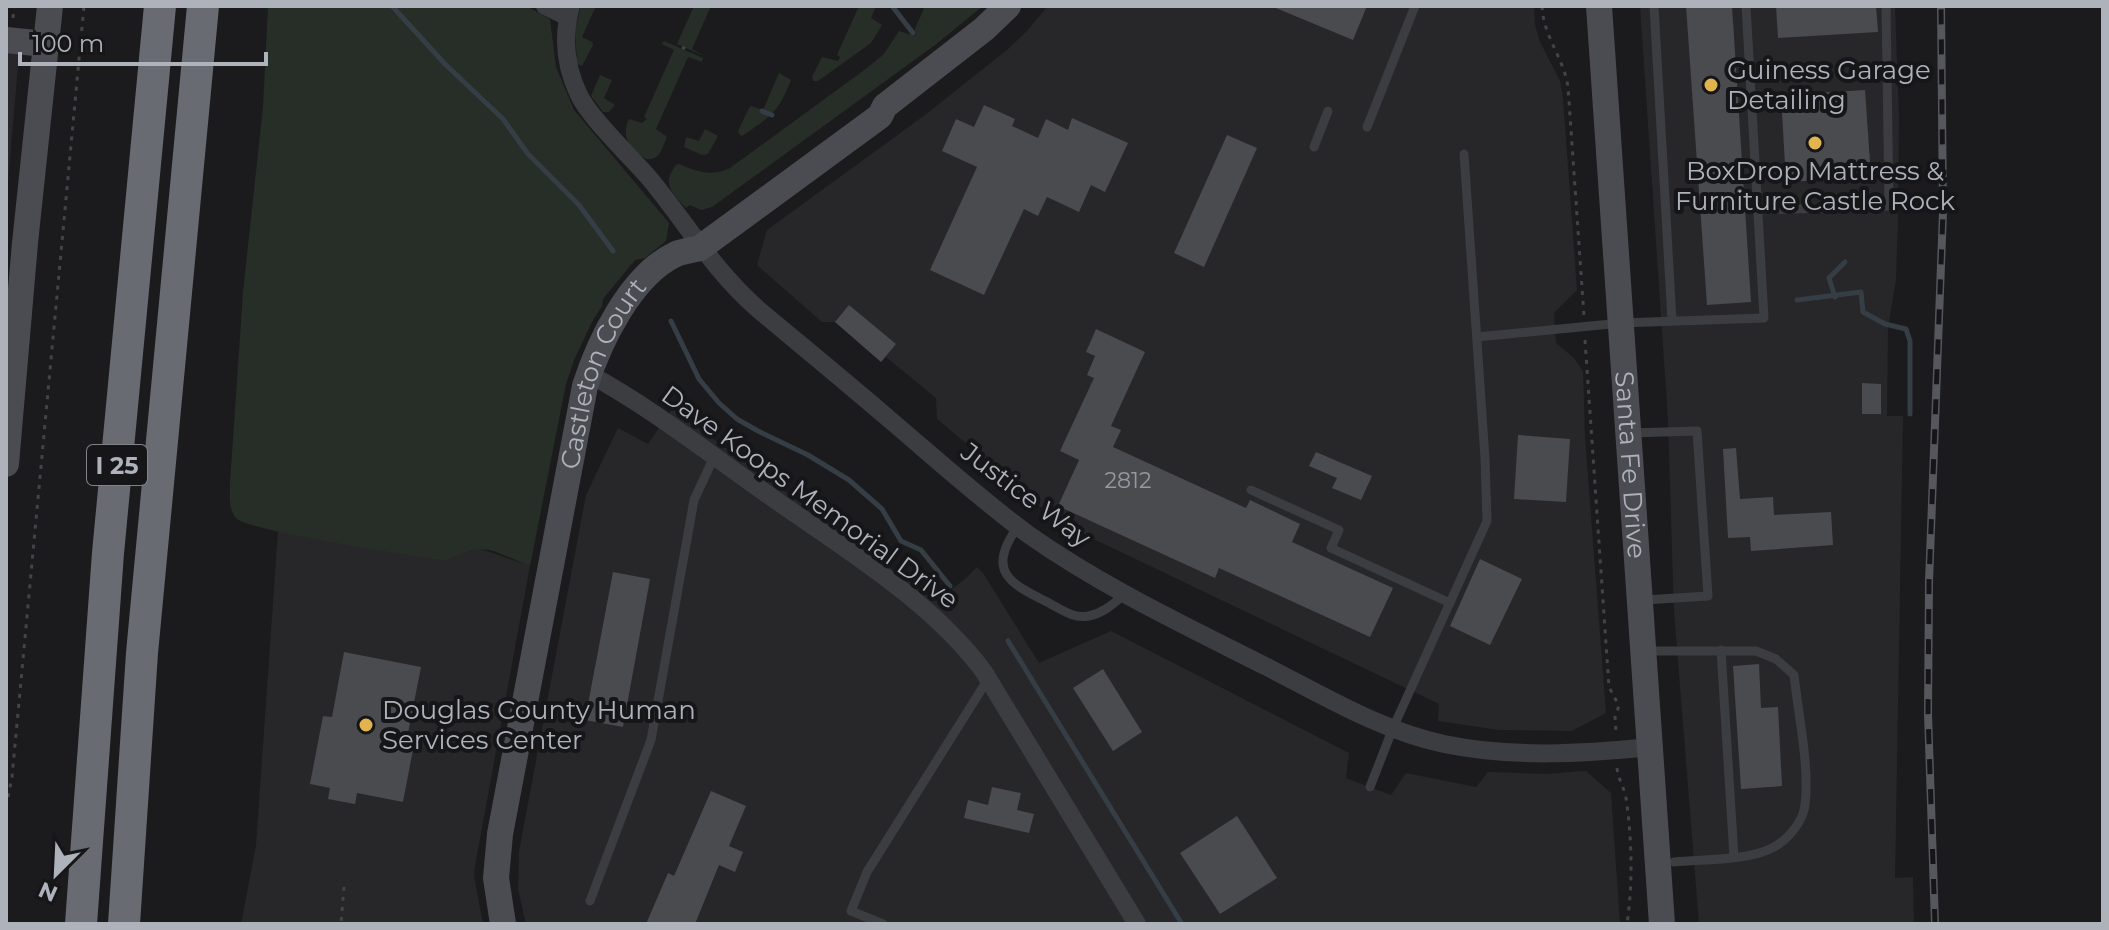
<svg xmlns="http://www.w3.org/2000/svg" width="2109" height="930" viewBox="0 0 2109 930" font-family="Montserrat,sans-serif">
	<style>
		.built { fill: #272729 }
		.green { fill: #272e28 }
		.lines { fill: none; stroke-linecap: round; stroke-linejoin: round }
		.stream { stroke: #353d45; stroke-width: 5 }
		.building { fill: #4a4b4f }
		.path { stroke: #424448; stroke-width: 3; stroke-dasharray: 4 6; stroke-linecap: butt }
		.lane { stroke: #3c3d41; stroke-width: 9 }
		.street { stroke: #3c3d41; stroke-width: 18 }
		.secondary { stroke: #4a4c51; stroke-width: 26 }
		.highway { stroke: #686b72; stroke-width: 32 }
		.rail-casing { stroke: #55575c; stroke-width: 8 }
		.rail { stroke: #161618; stroke-width: 5; stroke-dasharray: 15; stroke-linecap: butt }
		.poi-dot { fill: #e1b44e; stroke: #161618; stroke-width: 3 }
		.labels { text-anchor: middle; dominant-baseline: central; stroke-width: 8; stroke-linejoin: round; paint-order: stroke }
		.number-label { font-size: 22px; fill: #9598a0 }
		.shield { fill: #161618; stroke: #80838a; stroke-width: 2 }
		.shield-label { font-size: 24px; font-weight: bold; fill: #aeb2bb }
		.poi-label { font-size: 26px; fill: #aeb2bb; stroke: #161618; text-anchor: start }
		.street-label { font-size: 26px; fill: #aeb2bb; stroke: #161618 }
	</style>
	<rect width="100%" height="100%" fill="#1b1b1d"/>
	<!-- built -->
	<g class="built">
		<polygon points="1048,6 1534,6 1535,25 1540,42 1560,81 1563,98 1577,290 1554,313 1556,343 1574,358 1583,371 1585,437 1606,713 1572,731 1499,730 1438,721 1439,704 1077,531 994,476 997,469 937,419 936,398 886,357 881,362 835,322 822,322 757,265 767,230 925,115 1007,50 1026,32"/>
		<polygon points="1640,6 1895,6 1899,117 1898,220 1896,280 1888,328 1887,416 1903,416 1895,878 1913,877 1914,924 1699,924 1674,611 1668,419"/>
		<polygon points="6,52 19,54 6,206"/>
		<polygon points="672,409 936,601 965,579 977,567 983,573 1039,663 1111,631 1349,753 1346,778 1391,795 1406,773 1476,787 1488,772 1546,774 1586,771 1611,793 1620,924 526,924 518,889 519,851 586,495 618,428 648,444"/>
		<polygon points="278,531 446,561 469,549 478,548 530,566 475,866 474,876 483,924 241,924 256,845"/>
	</g>
	<!-- green -->
	<g class="green">
		<path d="M268,6h258l24,13 6,48 18,43 95,113 -3,18 -21,17 -10,2 -32,39 -1,7 -10,16 -18,38 -8,24 -36,182c-39,-15 -44,-26 -84,-5 -30,-5 -196,-29 -210,-43 -8,-9 -6,-24 -6,-35l13,-191 20,-185z"/>
		<polygon points="581,6 596,6 582,37 592,42 593,45 582,66 577,64 575,29"/>
		<polygon points="694,6 711,6 692,49 704,56 677,44"/>
		<polygon points="859,6 876,6 871,18 882,25 871,43 818,81 813,81 812,77 822,57 838,61 840,57 837,55"/>
		<path d="M925,6h58l-48,39 -223,162 -11,3 -11,-5 -4,3c-14,-15 -25,-24 -10,-43l3,-1c19,8 32,13 51,4l137,-100 17,-14 15,-23 16,5 1,-4 -2,-1z"/>
		<path d="M664,41l39,17 -1,4 -14,-5 -32,72 11,8c-5,11 -7,24 -21,22 -15,-10 -26,-22 -17,-40l13,4 5,-4 -3,-2 30,-67 -12,-6z"/>
		<path d="M779,73l12,7c-13,33 -20,36 -49,56l-2,-1 -2,-4 11,-23 2,-2 12,4z"/>
		<polygon points="600,75 612,80 604,98 615,105 609,112 603,112 591,96"/>
		<polygon points="705,129 718,136 708,154 702,155 684,147 686,137 699,141"/>
	</g>
	<g class="lines">
		<!-- stream -->
		<g class="stream">
			<polyline points="392,6 445,64 503,119 528,154 579,205 613,251"/>
			<polyline points="892,6 913,33"/>
			<polyline points="762,111 772,115"/>
			<polyline points="1835,297 1829,278 1845,262"/>
			<polyline points="1797,300 1861,292 1863,312 1885,324 1906,329 1910,341 1910,414"/>
			<polyline points="671,321 699,379 719,403 737,419 758,431 808,455 849,480 882,509 901,541 921,550 950,586"/>
			<polyline points="1008,641 1182,924"/>
		</g>
	</g>
	<!-- building -->
	<g class="building">
		<polygon points="1271,6 1367,6 1353,40"/>
		<polygon points="1686,6 1732,6 1751,302 1707,305"/>
		<polygon points="1776,6 1876,6 1878,32 1778,38"/>
		<polygon points="1865,90 1871,177 1786,182 1781,95"/>
		<polygon points="984,105 1015,119 1012,126 1038,138 1046,119 1068,130 1072,118 1128,143 1105,192 1091,185 1079,212 1047,197 1038,216 1024,209 984,295 930,270 977,167 942,151 956,119 974,127"/>
		<polygon points="1227,135 1257,148 1204,267 1174,253"/>
		<polygon points="849,305 896,344 881,362 835,322"/>
		<polygon points="1096,329 1145,352 1111,426 1121,430 1113,447 1246,508 1250,500 1300,524 1292,542 1393,588 1370,637 1219,568 1215,578 1058,506 1079,460 1060,451 1094,378 1087,375 1095,356 1086,352"/>
		<polygon points="1862,383 1881,384 1881,414 1862,414"/>
		<polygon points="1518,435 1570,439 1566,502 1514,499"/>
		<polygon points="1736,448 1740,499 1773,497 1774,515 1831,512 1833,545 1751,551 1750,537 1728,538 1723,449"/>
		<polygon points="1316,452 1372,476 1361,500 1332,488 1337,478 1309,466"/>
		<polygon points="1480,559 1522,579 1490,645 1450,626"/>
		<polygon points="613,572 650,579 623,727 585,720"/>
		<polygon points="344,652 421,667 408,733 416,734 403,802 357,793 355,804 328,799 330,788 310,784 323,716 332,717"/>
		<polygon points="1759,664 1761,708 1778,707 1782,786 1741,789 1733,666"/>
		<polygon points="1103,669 1142,732 1113,751 1073,688"/>
		<polygon points="992,787 1021,793 1017,810 1034,814 1029,833 964,818 968,800 988,805"/>
		<polygon points="711,791 746,806 729,846 743,852 735,872 719,865 695,924 646,924 668,873 674,876"/>
		<polygon points="1237,816 1277,878 1220,914 1180,853"/>
	</g>
	<g class="lines">
		<!-- path -->
		<g class="path">
			<path d="M1542,6c1,30 22,52 26,81l16,229"/>
			<polyline points="13,18 14,6"/>
			<polyline points="682,47 685,49"/>
			<polyline points="1585,340 1609,687 1619,706 1615,716 1616,732"/>
			<path d="M1617,768c1,11 7,19 9,30 6,42 7,85 1,126"/>
			<polyline points="6,807 12,777 84,6"/>
			<polyline points="344,887 341,923 345,924"/>
			<polyline points="374,924 374,923"/>
		</g>
		<!-- lane -->
		<g class="lane">
			<polyline points="1654,6 1672,320"/>
			<polyline points="1367,127 1415,6"/>
			<polyline points="1314,147 1328,111"/>
			<polyline points="1758,210 1889,206 1886,6"/>
			<polyline points="1477,337 1621,323 1764,318 1746,6"/>
			<polyline points="1630,433 1697,431 1708,596 1644,600"/>
			<polyline points="1251,490 1339,530 1331,548 1450,603"/>
			<path d="M1018,526c-32,46 -9,57 31,77 13,7 25,16 40,13 15,-3 25,-13 36,-22"/>
			<polyline points="1721,650 1734,857"/>
			<path d="M1647,651h109l20,8 18,16c4,38 16,93 11,130 -2,17 -18,36 -33,43 -25,13 -70,11 -98,14"/>
			<polyline points="1370,787 1393,728 1487,521 1485,458 1464,154"/>
			<polyline points="590,901 651,740 694,500 714,457"/>
			<polyline points="883,924 851,911 867,872 988,679"/>
		</g>
		<!-- street -->
		<g class="street">
			<polyline points="545,6 568,17"/>
			<path d="M571,6c-9,31 -6,60 8,89 10,22 53,63 71,84 37,45 64,92 109,131 43,36 87,72 130,109 46,39 91,80 140,116 74,52 157,91 238,132 57,29 115,64 177,77 68,14 138,10 206,3"/>
			<path d="M589,374c63,34 119,79 178,120 73,52 163,105 217,178l153,252"/>
		</g>
		<!-- secondary -->
		<g class="secondary">
			<path id="s1" d="M1599,6l63,918"/>
			<polyline points="6,40 45,44"/>
			<polyline points="6,464 25,243 50,6"/>
			<path id="s2" d="M503,924l-7,-46 4,-44 85,-448c14,-44 46,-111 91,-132 7,-3 17,-4 24,-6l180,-132 5,-10 99,-77 24,-23"/>
		</g>
		<!-- highway -->
		<g class="highway">
			<polyline points="81,924 108,553 160,6"/>
			<polyline points="124,924 142,653 203,6"/>
		</g>
		<!-- rail casing -->
		<g class="rail-casing">
			<polyline id="rail" points="1935,924 1928,713 1929,582 1943,212 1941,6"/>
		</g>
		<!-- rail -->
		<use href="#rail" class="rail"/>
	</g>
	<!-- markers -->
	<g class="poi-dot">
		<circle cx="1711" cy="85" r="8"/>
		<circle cx="1815" cy="143" r="8"/>
		<circle cx="366" cy="725" r="8"/>
	</g>
	<g class="labels">
		<!-- number labels -->
		<g class="number-label">
			<text x="1128" y="480">2812</text>
		</g>
		<!-- shield labels -->
		<rect class="shield" x="87" y="445" width="60" height="40" rx="6"/>
		<g class="shield-label">
			<text x="117" y="465">I 25</text>
		</g>
		<!-- poi labels -->
		<g class="poi-label">
			<text x="1727" y="70">Guiness Garage<tspan x="1727" dy="30">Detailing</tspan></text>
			<text x="1815" y="171" text-anchor="middle">BoxDrop Mattress &amp;<tspan x="1815" dy="30">Furniture Castle Rock</tspan></text>
			<text x="382" y="710">Douglas County Human<tspan x="382" dy="30">Services Center</tspan></text>
		</g>
		<!-- street labels -->
		<g class="street-label">
			<text stroke="none"><textPath href="#s2" startOffset="564">Castleton Court</textPath></text>
			<text stroke="none"><textPath href="#s1" startOffset="460">Santa Fe Drive</textPath></text>
			<text transform="translate(1026 495) rotate(37)">Justice Way</text>
			<text transform="translate(810 497) rotate(36)">Dave Koops Memorial Drive</text>
		</g>
	</g>
	<!-- border -->
	<rect width="2109" height="930" fill="none" stroke="#aeb2bb" stroke-width="16"/>
	<!-- north arrow -->
	<g transform="translate(56 874) rotate(204)" stroke="#161618" stroke-width="6" paint-order="stroke">
	<path d="M0-6L14 30L0 20L-14 30Z" fill="#aeb2bb"/>
	<text y="-12" font-size="22" font-weight="bold" text-anchor="middle" fill="#aeb2bb">N</text>
	</g>
	<!-- scale -->
	<path d="M20 52v12h246v-12" fill="none" stroke="#aeb2bb" stroke-width="4"/>
	<text x="32" y="52" font-size="24" fill="#aeb2bb" stroke="#161618" stroke-width="6" paint-order="stroke">100 m</text>
</svg>
